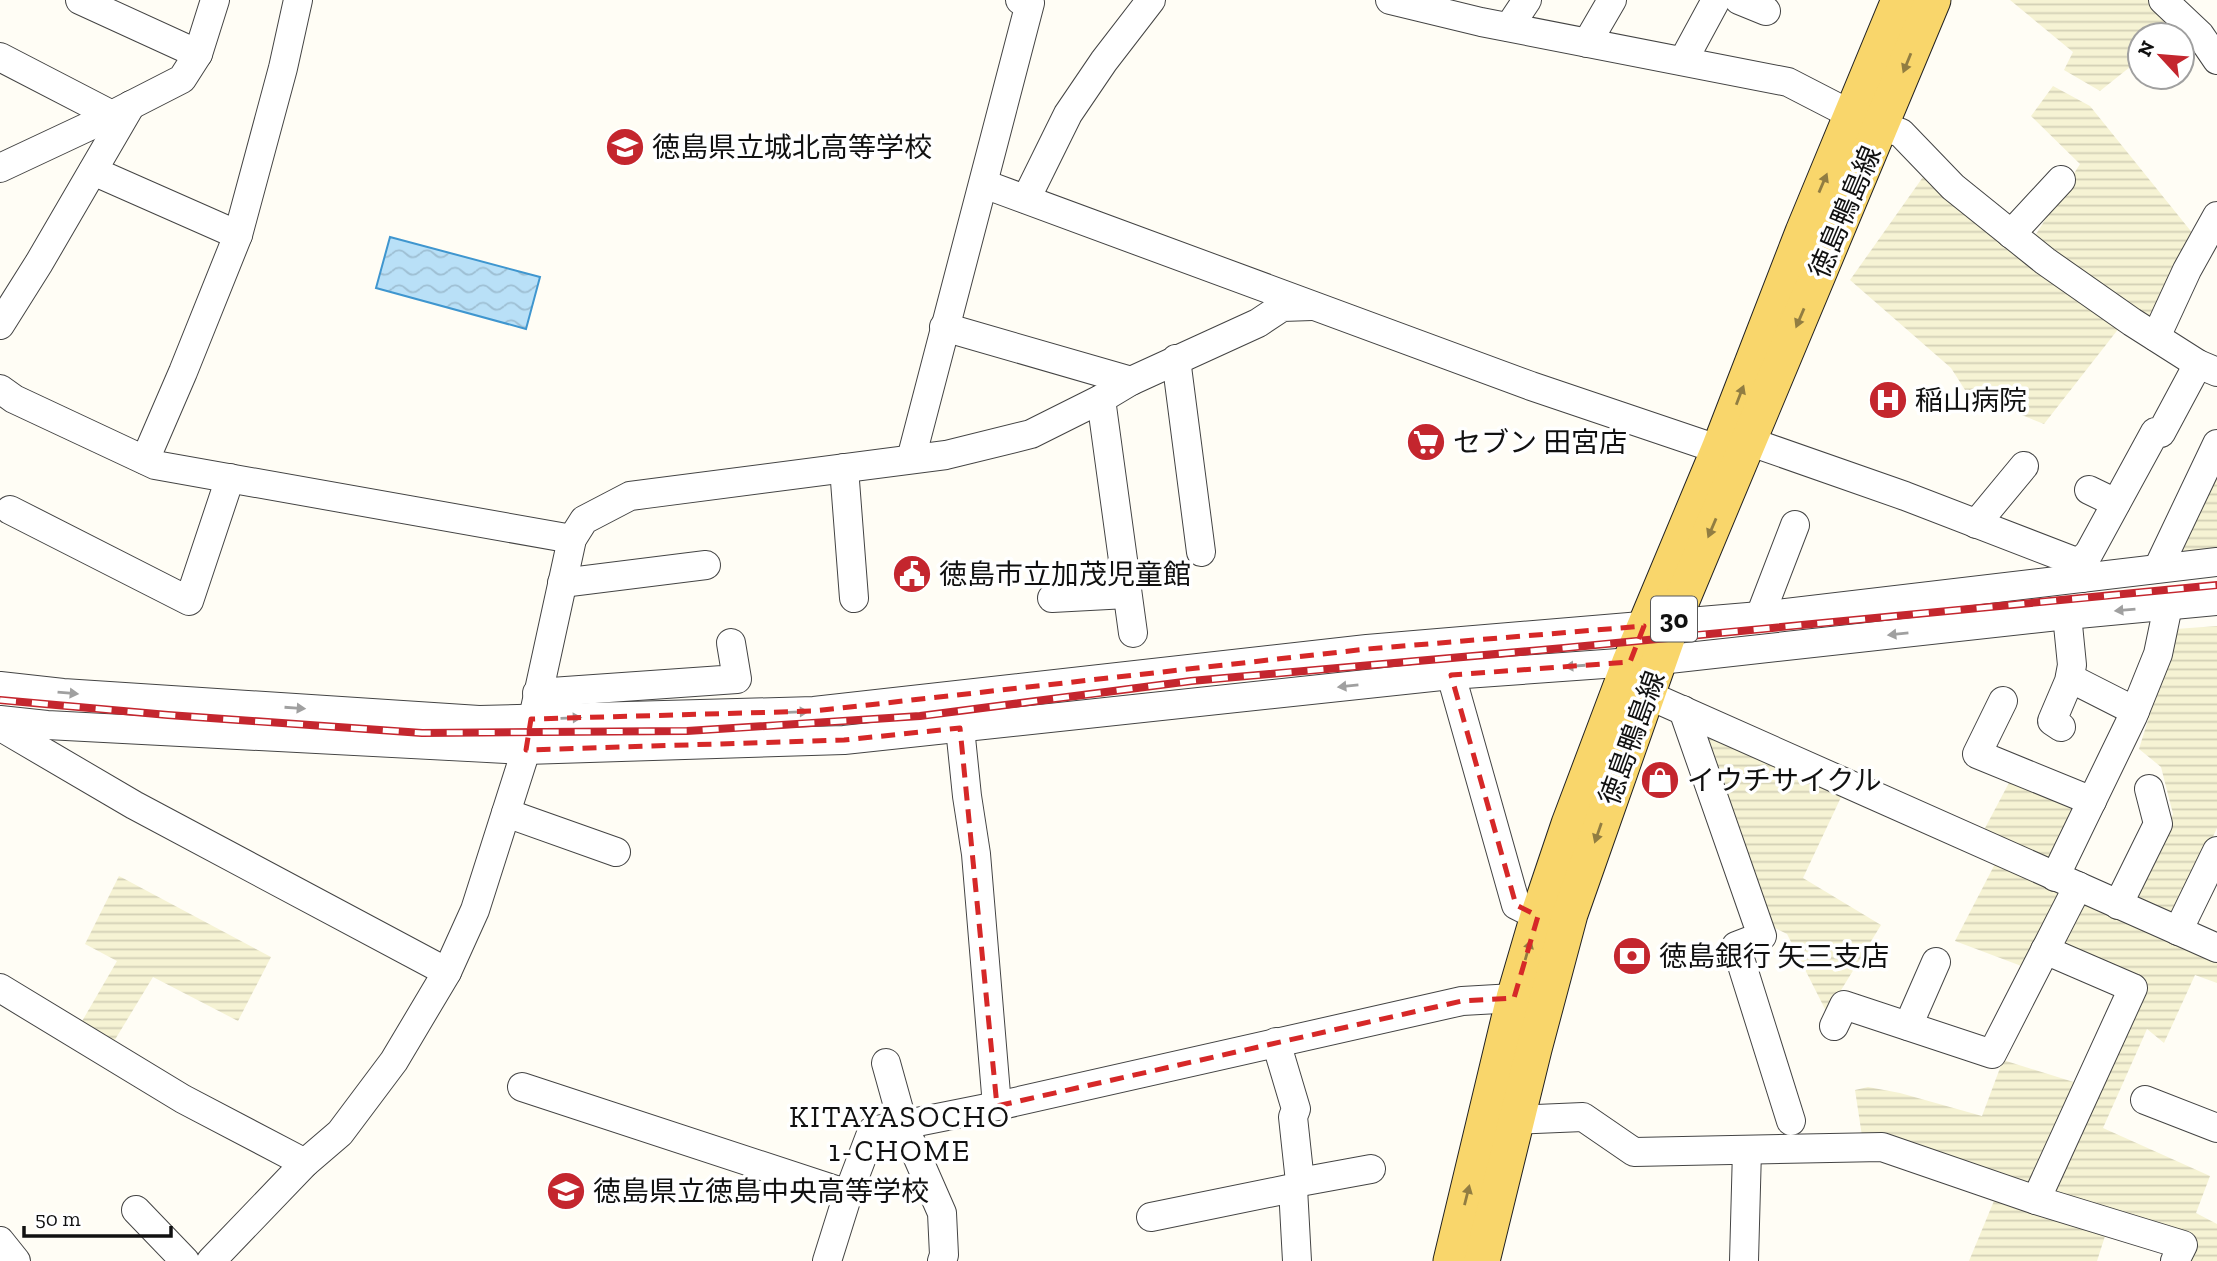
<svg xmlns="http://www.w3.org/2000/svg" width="2217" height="1261" viewBox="0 0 2217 1261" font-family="'Zilla Slab','Noto Sans JP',serif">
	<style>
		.farmland { fill: url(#farmland-rules) }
		.water { fill: url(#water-waves); stroke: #3f96cf; stroke-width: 2 }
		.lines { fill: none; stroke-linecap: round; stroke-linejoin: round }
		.minor-casing { stroke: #444; stroke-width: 30 }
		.major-casing { stroke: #222; stroke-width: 37 }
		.minor { stroke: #fff; stroke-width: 28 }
		.major { stroke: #f9d66b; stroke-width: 35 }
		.rail-casing { stroke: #c4262e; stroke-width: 8 }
		.rail { stroke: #fff; stroke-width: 5; stroke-dasharray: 16; stroke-linecap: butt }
		.oneway { fill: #917d42 }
		.oneway2 { fill: #a0a0a0 }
		.marked { fill: none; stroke: #d62828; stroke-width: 5; stroke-dasharray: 14 9; stroke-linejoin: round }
		.labels { text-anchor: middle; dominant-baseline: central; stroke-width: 7; stroke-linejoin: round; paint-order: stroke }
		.shield { fill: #fff; stroke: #585858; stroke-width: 2 }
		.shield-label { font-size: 26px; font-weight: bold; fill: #111 }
		.poi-label { font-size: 28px; fill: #111; stroke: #fff; text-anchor: start }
		.street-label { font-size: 28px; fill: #111; stroke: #fff }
		.neighbourhood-label { font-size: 30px; letter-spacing: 2px; fill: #111; stroke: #fff }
	</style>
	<defs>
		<pattern id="farmland-rules" width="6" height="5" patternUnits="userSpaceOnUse" patternTransform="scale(1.75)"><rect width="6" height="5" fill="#f6f3d4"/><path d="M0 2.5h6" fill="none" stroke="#d2cfb5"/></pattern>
		<pattern id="water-waves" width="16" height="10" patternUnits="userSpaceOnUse" patternTransform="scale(1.75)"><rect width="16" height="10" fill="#b9e0f7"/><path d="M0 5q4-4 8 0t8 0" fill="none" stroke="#9ebfd3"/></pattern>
	</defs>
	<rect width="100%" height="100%" fill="#fffdf5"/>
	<!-- farmland -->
	<g class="farmland">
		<polygon points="2010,0 2150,0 2180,28 2170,35 2140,35 2140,59 2100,91 2064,70 2073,52"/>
		<polygon points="2053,86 2090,106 2194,235 2153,321 2033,239 2080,164 2031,116"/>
		<polygon points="1923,177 2123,323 2044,424 1967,393 1951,368 1850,280"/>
		<polygon points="2217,471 2217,549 2182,552"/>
		<polygon points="2217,626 2217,828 2177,916 2133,895 2173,814 2161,767 2139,749 2176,629"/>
		<polygon points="1700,729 1843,793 1803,878 1881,925 1827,1013 1787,934 1767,924"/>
		<polygon points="2011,779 2081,809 2051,867 1984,830"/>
		<polygon points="1997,860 2064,892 2024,967 1955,941"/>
		<polygon points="119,876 271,957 238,1021 153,977 113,1043 81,1023 117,961 85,944"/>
		<polygon points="2082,898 2217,957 2217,983 2195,975 2164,1043 2147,1029 2103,1128 2210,1176 2196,1213 2217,1224 2217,1261 2186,1261 2045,1194 2145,984 2057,946"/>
		<polygon points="2003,1060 2080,1084 2031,1191 1862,1136 1855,1090 1868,1087 1900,1093 1982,1116"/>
		<polygon points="1996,1196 2106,1233 2097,1261 1969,1261"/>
	</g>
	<!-- water -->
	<polygon class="water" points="390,237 540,277 526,329 376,288"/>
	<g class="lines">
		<!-- minor casing -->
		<g class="minor-casing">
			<g id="minor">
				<polyline points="80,0 198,54"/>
				<polyline points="1390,0 1481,22 1788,82 1852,115"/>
				<polyline points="1739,0 1766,11"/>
				<polyline points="2163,0 2200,35 2217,60"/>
				<polyline points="1509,27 1527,0"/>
				<polyline points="1587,43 1612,0"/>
				<polyline points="0,57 112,115"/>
				<polyline points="1683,61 1716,0"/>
				<polyline points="1881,126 1901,133 1953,187 2045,261 2132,322 2198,364 2217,372"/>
				<polyline points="0,168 96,123 182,79 198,54 215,0"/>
				<polyline points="93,171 238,235"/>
				<polyline points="984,184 1531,386 1738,456"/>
				<polyline points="1026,199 1068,114 1104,61 1151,0"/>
				<polyline points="2011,234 2061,180"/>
				<polyline points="0,325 39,263 131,105"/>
				<polyline points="944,327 1131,381"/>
				<polyline points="2156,337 2187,270 2217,216"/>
				<polyline points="1176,359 1201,552"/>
				<polyline points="0,389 14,399 155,465 572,539"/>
				<polyline points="1101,399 1133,633"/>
				<polyline points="1748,441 1905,496 2079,563 2082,578"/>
				<polyline points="911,459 1030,3 1020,0"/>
				<polyline points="145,460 183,372 238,235 283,68 298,0"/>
				<polyline points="844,468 854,598"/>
				<polyline points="2089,490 2116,503"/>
				<polyline points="10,510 189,601 230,478"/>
				<polyline points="1976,524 2024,466"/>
				<polyline points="2079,563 2089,553 2155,432 2161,433 2198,364"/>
				<polyline points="2158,568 2217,444"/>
				<polyline points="562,583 706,565"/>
				<polyline points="1052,598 1127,594"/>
				<polyline points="1760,616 1795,525"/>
				<polyline points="1451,675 1516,905 1538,916"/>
				<polyline points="2070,678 2135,711"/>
				<polyline points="0,686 63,693 479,720 814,711 1367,649 1760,616 2217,562"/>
				<polyline points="537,693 737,679 731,643"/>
				<polyline points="1648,695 2217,948"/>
				<polyline points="2003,701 1977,754 2092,801"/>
				<polyline points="1683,710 1762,936 1736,946 1791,1121"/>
				<polyline points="0,720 47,725 526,750 844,740 1451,675 1660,660 2067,615 2217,601"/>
				<polyline points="0,723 6,730 134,805 447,972"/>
				<polyline points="2061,727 2052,721 2069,681 2072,665 2067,615"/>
				<polyline points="960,728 967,796 976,854 997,1106"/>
				<polyline points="506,813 616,852"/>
				<polyline points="2055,877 2133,716 2158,654 2168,606"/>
				<polyline points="2118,905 2158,824 2149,789"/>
				<polyline points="2178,931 2217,851"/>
				<polyline points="0,988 183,1099 305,1163"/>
				<polyline points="1834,1026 1844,1005 1992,1054 2078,886"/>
				<polyline points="1908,1026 1936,962"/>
				<polyline points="1276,1042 1296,1109 1293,1117 1300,1182"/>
				<polyline points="886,1063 903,1124 942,1213 944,1255 942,1261"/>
				<polyline points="522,1087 848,1194"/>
				<polyline points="2145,1100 2217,1128"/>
				<polyline points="1515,1120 1583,1117 1634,1152 1882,1147 2036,1200 2133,988 2045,950"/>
				<polyline points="1293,1188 1297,1261"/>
				<polyline points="2036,1200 2183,1245 2175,1261"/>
				<polyline points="136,1210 185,1261"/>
				<polyline points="1151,1217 1293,1188 1300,1182 1371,1169"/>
				<polyline points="0,1241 16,1261"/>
				<polyline points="211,1261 305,1163 340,1133 394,1061 447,972 475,910 526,750 572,539 584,520 630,496 946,455 1031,434 1101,399 1131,381 1258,323 1282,307 1312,306"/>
				<polyline points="827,1261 848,1194 872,1131 997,1106 1462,1001 1533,997"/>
				<polyline points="1744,1261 1747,1150"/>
			</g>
		</g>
		<!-- major casing -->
		<g class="major-casing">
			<g id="major">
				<polyline points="1451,1261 1514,998 1538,916 1569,824 1630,662 1719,449 1803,232 1899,0"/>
				<polyline points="1482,1261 1534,1049 1570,914 1672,624 1933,0"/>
			</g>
		</g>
		<!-- minor -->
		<use href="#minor" class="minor"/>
		<!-- major -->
		<use href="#major" class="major"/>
		<!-- rail casing -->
		<g class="rail-casing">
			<polyline id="rail" points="0,700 168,715 422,733 687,731 920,716 1191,681 1564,648 2217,585"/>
		</g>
		<!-- rail -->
		<use href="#rail" class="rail"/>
	</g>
	<!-- one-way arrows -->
	<defs><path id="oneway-solid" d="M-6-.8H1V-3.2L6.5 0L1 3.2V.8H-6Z" transform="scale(1.75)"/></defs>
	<g class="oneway">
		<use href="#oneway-solid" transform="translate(1907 63) rotate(112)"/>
		<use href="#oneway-solid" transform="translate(1823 183) rotate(-67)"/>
		<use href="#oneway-solid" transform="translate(1800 318) rotate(113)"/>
		<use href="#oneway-solid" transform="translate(1740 395) rotate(-69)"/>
		<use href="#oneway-solid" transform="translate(1712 528) rotate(113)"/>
		<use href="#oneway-solid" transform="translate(1598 833) rotate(109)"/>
		<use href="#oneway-solid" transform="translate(1528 950) rotate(-74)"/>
		<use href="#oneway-solid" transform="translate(1467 1195) rotate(-76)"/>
	</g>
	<g class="oneway2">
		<use href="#oneway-solid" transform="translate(2125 610) rotate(175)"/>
		<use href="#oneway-solid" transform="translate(1898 634) rotate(174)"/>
		<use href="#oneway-solid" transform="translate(1575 666) rotate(176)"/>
		<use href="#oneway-solid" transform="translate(1348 686) rotate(174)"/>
		<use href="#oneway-solid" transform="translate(68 693) rotate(5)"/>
		<use href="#oneway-solid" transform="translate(295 708) rotate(4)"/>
		<use href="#oneway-solid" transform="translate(798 712) rotate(-2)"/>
		<use href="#oneway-solid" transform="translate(571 718) rotate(-2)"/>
	</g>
	<!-- marked area -->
	<path class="marked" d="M1644,626l-14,36 -179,13 65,230 22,11 -24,82 -52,3 -465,105 -37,-378 -116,12 -318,10 5,-31 283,-8 553,-62z"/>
	<!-- icons -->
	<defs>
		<g id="school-disc" transform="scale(2.0125)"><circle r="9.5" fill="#c4262e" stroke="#fff"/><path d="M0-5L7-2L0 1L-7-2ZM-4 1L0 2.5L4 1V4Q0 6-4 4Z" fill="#fff"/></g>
		<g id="hospital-disc" transform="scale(2.0125)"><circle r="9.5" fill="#c4262e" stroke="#fff"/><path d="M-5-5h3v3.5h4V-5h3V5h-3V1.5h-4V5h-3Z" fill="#fff"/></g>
		<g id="supermarket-disc" transform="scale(2.0125)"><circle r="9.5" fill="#c4262e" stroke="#fff"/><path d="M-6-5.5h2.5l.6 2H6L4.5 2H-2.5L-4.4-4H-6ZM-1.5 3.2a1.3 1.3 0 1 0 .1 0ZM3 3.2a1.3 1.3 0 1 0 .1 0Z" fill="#fff"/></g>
		<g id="civic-disc" transform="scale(2.0125)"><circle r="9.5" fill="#c4262e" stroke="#fff"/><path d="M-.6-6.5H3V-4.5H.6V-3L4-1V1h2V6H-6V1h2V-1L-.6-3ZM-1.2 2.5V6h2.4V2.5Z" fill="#fff"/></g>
		<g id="shop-disc" transform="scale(2.0125)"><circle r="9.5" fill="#c4262e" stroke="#fff"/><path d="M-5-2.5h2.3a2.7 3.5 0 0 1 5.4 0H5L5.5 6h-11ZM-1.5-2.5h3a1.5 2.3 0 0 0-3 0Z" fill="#fff"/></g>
		<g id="bank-disc" transform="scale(2.0125)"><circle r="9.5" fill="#c4262e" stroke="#fff"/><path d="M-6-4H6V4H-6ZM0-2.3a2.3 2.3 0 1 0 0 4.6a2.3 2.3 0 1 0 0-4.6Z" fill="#fff"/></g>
	</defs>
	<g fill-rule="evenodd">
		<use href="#school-disc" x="625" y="147"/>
		<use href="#hospital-disc" x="1888" y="400"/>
		<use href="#supermarket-disc" x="1426" y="442"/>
		<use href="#civic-disc" x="912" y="574"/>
		<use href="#shop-disc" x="1660" y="780"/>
		<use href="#bank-disc" x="1632" y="956"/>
		<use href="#school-disc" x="566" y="1191"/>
	</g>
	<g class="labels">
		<!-- shield labels -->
		<rect class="shield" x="1651" y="596.5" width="46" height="45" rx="5"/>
		<g class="shield-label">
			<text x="1674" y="619">30</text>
		</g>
		<!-- poi labels -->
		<g class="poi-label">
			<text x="652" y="147">徳島県立城北高等学校</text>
			<text x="1915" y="400">稲山病院</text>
			<text x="1453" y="442">セブン 田宮店</text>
			<text x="939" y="574">徳島市立加茂児童館</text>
			<text x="1687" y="780">イウチサイクル</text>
			<text x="1659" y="956">徳島銀行 矢三支店</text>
			<text x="593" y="1191">徳島県立徳島中央高等学校</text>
		</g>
		<!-- street labels -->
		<g class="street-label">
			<text transform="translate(1845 212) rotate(-67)">徳島鴨島線</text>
			<text transform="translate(1632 738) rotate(-70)">徳島鴨島線</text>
		</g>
		<!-- neighbourhood labels -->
		<g class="neighbourhood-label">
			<text x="900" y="1117">KITAYASOCHO<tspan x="900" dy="34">1-CHOME</tspan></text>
		</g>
	</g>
	<!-- north arrow -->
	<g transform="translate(2161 56) rotate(296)"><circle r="33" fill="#ffffff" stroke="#a0a0a0" stroke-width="2"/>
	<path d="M0-5L12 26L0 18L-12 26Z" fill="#c4262e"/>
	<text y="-10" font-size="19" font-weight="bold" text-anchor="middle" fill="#111111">N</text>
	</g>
	<!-- scale -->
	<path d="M24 1226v10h147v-10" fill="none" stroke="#111111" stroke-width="3.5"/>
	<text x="35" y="1226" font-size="21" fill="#111111" stroke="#ffffff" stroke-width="5" paint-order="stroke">50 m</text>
</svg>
